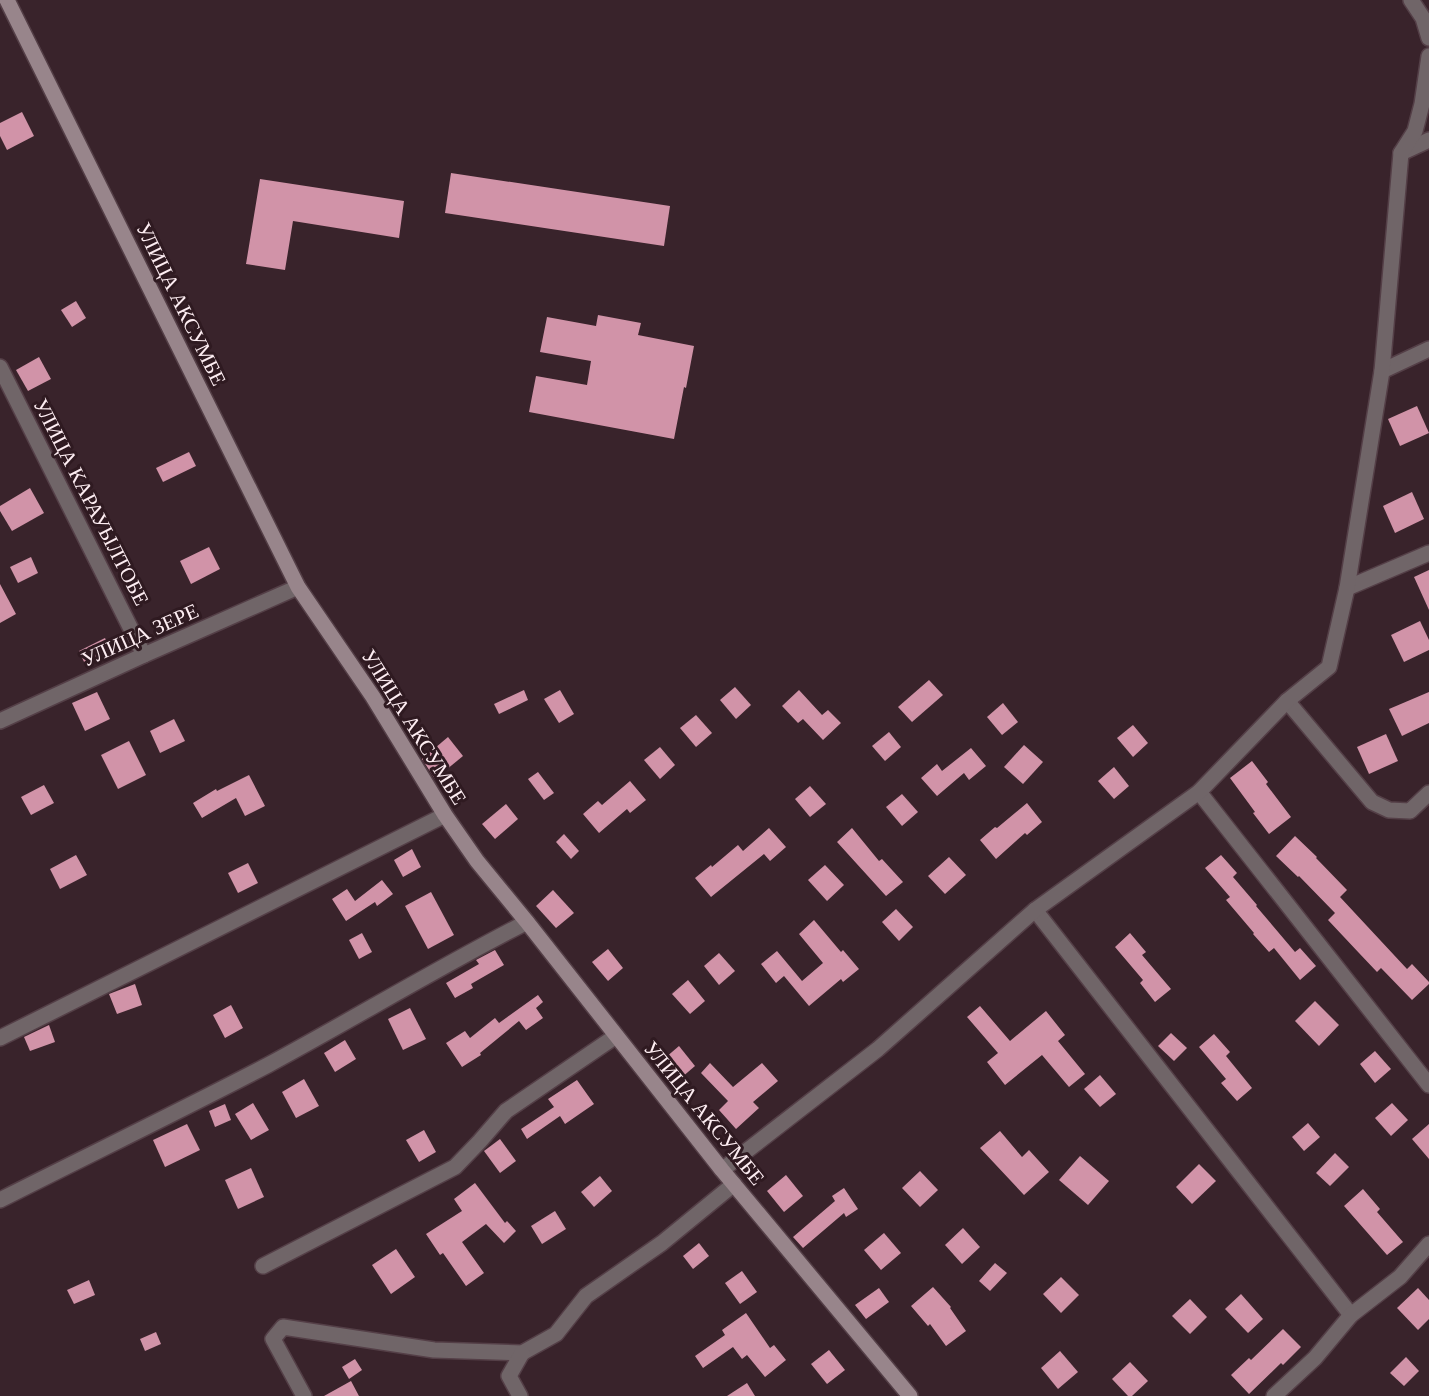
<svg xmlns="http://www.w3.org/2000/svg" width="1429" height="1396" viewBox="0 0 1429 1396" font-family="Georgia,serif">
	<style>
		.building { fill: #d193a8 }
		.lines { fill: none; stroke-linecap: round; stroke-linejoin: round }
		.street-casing { stroke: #543f47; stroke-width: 18 }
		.secondary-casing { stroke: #543f47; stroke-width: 18 }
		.street { stroke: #706568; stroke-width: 15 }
		.secondary { stroke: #98858b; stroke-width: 15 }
		.labels { text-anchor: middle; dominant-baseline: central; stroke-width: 6; stroke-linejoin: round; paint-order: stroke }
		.street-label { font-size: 21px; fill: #fdedf2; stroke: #2f1a21 }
	</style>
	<rect width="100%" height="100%" fill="#39232b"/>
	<!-- building -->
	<g class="building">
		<polygon points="22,112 34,136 7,150 0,136 0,123"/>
		<polygon points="451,173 670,206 664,246 445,213"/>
		<polygon points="260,179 404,201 399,238 293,221 285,270 246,264"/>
		<polygon points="76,301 86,318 72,327 61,310"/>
		<polygon points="598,315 641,323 638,335 694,346 686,388 684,387 674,439 529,412 536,376 587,385 591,361 540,352 547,317 596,326"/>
		<polygon points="39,357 51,379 28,391 16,370"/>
		<polygon points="1417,406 1429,433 1400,446 1388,419"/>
		<polygon points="189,452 196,466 163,482 156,468"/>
		<polygon points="30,488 44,513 12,531 0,511 0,506"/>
		<polygon points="1412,492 1424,519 1395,533 1383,506"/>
		<polygon points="209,547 220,569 191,584 180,561"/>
		<polygon points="31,557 38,573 18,583 10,567"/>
		<polygon points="1429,570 1429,610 1414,577"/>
		<polygon points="0,584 16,614 0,623"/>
		<polygon points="1420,621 1429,640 1429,650 1404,662 1391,635"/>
		<polygon points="105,638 111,651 85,664 79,651"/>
		<polygon points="929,680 943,695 912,722 898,707"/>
		<polygon points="735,687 751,705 736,719 720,700"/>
		<polygon points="524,690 528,700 499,714 494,704"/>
		<polygon points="560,690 574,714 559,723 544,699"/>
		<polygon points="799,690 822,715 828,710 841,723 823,740 803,719 798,723 782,706"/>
		<polygon points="97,692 110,719 85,731 72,703"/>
		<polygon points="1429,692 1429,723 1402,736 1389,709"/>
		<polygon points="1003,703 1018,722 1002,735 987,717"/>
		<polygon points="696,715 712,733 696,747 680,728"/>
		<polygon points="174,719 185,741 160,753 150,731"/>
		<polygon points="1133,725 1148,743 1133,757 1117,738"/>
		<polygon points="889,732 901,747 885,761 872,746"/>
		<polygon points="1386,734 1398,761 1369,774 1357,747"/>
		<polygon points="448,737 463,756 435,779 422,759"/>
		<polygon points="129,741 146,775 118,789 101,755"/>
		<polygon points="1024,745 1043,762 1023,784 1004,767"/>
		<polygon points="660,747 675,765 660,779 644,760"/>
		<polygon points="971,748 986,766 969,780 964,773 937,796 921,778 937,764 942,771"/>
		<polygon points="1252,761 1268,782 1266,784 1291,817 1269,834 1253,813 1255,812 1230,778"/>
		<polygon points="1114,767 1129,786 1114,799 1098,781"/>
		<polygon points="538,772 554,793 544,800 528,779"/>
		<polygon points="249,775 265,806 245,816 236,798 202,818 193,803 216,789 217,791"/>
		<polygon points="630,781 646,800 630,813 627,809 599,833 583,814 598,801 602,805"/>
		<polygon points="44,785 54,803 31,815 21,797"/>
		<polygon points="810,786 826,804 810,817 795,799"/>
		<polygon points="902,794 918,812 902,826 886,807"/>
		<polygon points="1027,803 1042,822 1027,835 1025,833 996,859 980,840 995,827 997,828"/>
		<polygon points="506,804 518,819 495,839 482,824"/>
		<polygon points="769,828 786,847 770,861 764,854 711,897 695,878 711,865 712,867 738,845 743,851"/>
		<polygon points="852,828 879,861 882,859 903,882 886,896 837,842"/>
		<polygon points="564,834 579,851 571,859 556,842"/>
		<polygon points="1295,836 1317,857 1316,858 1347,890 1340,897 1407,969 1412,964 1429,982 1429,984 1412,1000 1381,968 1377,972 1359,953 1328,920 1335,913 1299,876 1298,877 1276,856"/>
		<polygon points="412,849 421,867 403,877 394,860"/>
		<polygon points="76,855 87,875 60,889 50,869"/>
		<polygon points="1221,855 1237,873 1233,877 1257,905 1256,906 1295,952 1300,948 1316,966 1300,980 1274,948 1269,952 1253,934 1254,933 1226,900 1230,897 1205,868"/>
		<polygon points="949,857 966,875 945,894 928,876"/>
		<polygon points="248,863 258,883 238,893 228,873"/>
		<polygon points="825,865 844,885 827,901 808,880"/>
		<polygon points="382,880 393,894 377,906 375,902 346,921 332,899 347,889 355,901"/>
		<polygon points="553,890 574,913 556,928 536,906"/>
		<polygon points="431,892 454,935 428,949 405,906"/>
		<polygon points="896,909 913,927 899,941 882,922"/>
		<polygon points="814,920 841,952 843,950 859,969 843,982 841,979 809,1006 784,976 776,983 761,964 777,951 802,981 823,963 799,934"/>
		<polygon points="362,933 372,952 359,959 349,940"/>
		<polygon points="1130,933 1146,952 1142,955 1171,989 1155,1002 1140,983 1143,980 1115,947"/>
		<polygon points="608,949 623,968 608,981 592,962"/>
		<polygon points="495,950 504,965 471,984 473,988 455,998 446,983 479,964 476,960"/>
		<polygon points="719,953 735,971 719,985 704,966"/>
		<polygon points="688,980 705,1001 690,1014 672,994"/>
		<polygon points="135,984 142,1005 117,1014 109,994"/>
		<polygon points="538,995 543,1002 536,1008 543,1018 526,1030 519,1021 480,1053 481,1055 462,1067 446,1043 465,1031 470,1038 495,1018 499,1023"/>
		<polygon points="1315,1001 1339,1025 1319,1046 1295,1021"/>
		<polygon points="231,1005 243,1028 225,1038 213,1015"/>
		<polygon points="980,1006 1010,1041 1046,1011 1065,1035 1058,1041 1085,1074 1069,1087 1042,1055 1005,1085 987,1062 998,1053 967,1017"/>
		<polygon points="410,1008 426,1039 403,1050 388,1019"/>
		<polygon points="49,1025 55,1042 30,1051 24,1037"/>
		<polygon points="1171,1033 1187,1048 1174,1061 1158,1046"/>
		<polygon points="1214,1034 1230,1052 1226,1056 1252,1088 1237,1101 1221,1083 1226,1079 1199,1047"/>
		<polygon points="345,1040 356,1059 335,1072 324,1053"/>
		<polygon points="679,1046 695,1066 674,1084 658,1064"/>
		<polygon points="1375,1051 1391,1069 1375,1083 1360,1064"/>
		<polygon points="710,1063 733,1087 762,1063 778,1081 753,1102 759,1108 736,1129 719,1110 728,1101 701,1073"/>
		<polygon points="1100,1075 1116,1094 1100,1107 1084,1089"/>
		<polygon points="304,1079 319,1106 296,1118 282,1092"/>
		<polygon points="577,1080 594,1104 565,1124 560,1116 527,1139 521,1129 554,1107 548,1099"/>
		<polygon points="253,1103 269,1130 251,1140 235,1114"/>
		<polygon points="1392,1103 1408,1120 1391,1136 1375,1118"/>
		<polygon points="225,1104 231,1120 215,1127 209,1111"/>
		<polygon points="1308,1123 1320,1137 1304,1151 1292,1137"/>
		<polygon points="187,1124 200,1150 165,1167 153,1140"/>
		<polygon points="1429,1124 1429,1159 1412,1139"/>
		<polygon points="424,1130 436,1152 419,1162 406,1140"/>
		<polygon points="1000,1131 1022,1157 1029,1150 1049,1172 1024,1195 980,1148"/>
		<polygon points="500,1139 516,1161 500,1173 484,1151"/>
		<polygon points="1335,1153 1349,1167 1330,1186 1316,1173"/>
		<polygon points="1080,1156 1109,1181 1088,1205 1059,1180"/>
		<polygon points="1199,1164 1216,1181 1192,1204 1176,1187"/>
		<polygon points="251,1168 264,1197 238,1209 225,1180"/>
		<polygon points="920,1171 938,1190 920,1207 902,1188"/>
		<polygon points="786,1175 803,1196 784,1212 767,1191"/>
		<polygon points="600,1176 612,1191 594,1207 581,1192"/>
		<polygon points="475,1183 505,1223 507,1221 516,1231 504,1243 486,1224 462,1242 484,1273 466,1286 443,1253 440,1255 426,1234 462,1211 454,1199"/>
		<polygon points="844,1188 858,1209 846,1217 844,1213 803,1248 793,1237 835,1201 832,1196"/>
		<polygon points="1363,1189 1380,1209 1377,1212 1403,1242 1387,1255 1344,1206"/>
		<polygon points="555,1211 566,1229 542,1244 531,1226"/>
		<polygon points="963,1228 980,1247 962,1264 945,1245"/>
		<polygon points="884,1233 901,1253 881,1270 864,1250"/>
		<polygon points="699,1243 709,1256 693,1269 683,1256"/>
		<polygon points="396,1249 415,1277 391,1294 372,1265"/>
		<polygon points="995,1263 1007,1273 990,1291 979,1281"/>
		<polygon points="742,1271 757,1292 740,1304 725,1283"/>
		<polygon points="1061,1277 1079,1295 1061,1313 1043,1294"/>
		<polygon points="89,1280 95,1295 74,1304 67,1290"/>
		<polygon points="933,1287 951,1307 950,1308 966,1331 946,1346 930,1324 928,1326 911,1306"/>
		<polygon points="879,1288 889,1302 866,1319 855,1305"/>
		<polygon points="1418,1288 1429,1300 1429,1319 1418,1330 1397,1308"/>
		<polygon points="1241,1294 1263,1319 1248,1333 1225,1309"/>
		<polygon points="1190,1299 1207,1317 1190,1334 1172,1316"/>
		<polygon points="746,1313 770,1348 774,1345 786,1360 765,1377 747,1355 742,1359 733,1347 703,1368 695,1356 725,1335 722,1330"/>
		<polygon points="1283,1329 1301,1347 1283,1365 1281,1363 1249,1394 1231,1375 1249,1358 1251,1360"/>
		<polygon points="156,1332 161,1344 145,1351 140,1339"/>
		<polygon points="829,1350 845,1370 827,1384 811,1364"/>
		<polygon points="1060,1351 1078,1372 1058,1389 1041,1368"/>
		<polygon points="1406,1357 1419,1371 1404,1386 1390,1373"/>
		<polygon points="355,1359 362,1370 349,1379 342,1367"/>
		<polygon points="1130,1362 1148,1381 1132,1396 1128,1396 1112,1379"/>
		<polygon points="351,1381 359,1396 324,1396"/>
		<polygon points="747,1383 755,1396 727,1396"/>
	</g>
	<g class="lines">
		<!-- street casing -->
		<g class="street-casing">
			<g id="street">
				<polyline points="1411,0 1423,18 1429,38"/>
				<polyline points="1401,153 1429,140"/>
				<polyline points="0,367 144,655"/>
				<polyline points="1382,371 1429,349"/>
				<polyline points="1347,588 1429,553"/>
				<polyline points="1287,701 1372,802 1389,810 1410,811 1429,793"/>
				<polyline points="0,721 144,655 298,587"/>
				<polyline points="1199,792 1429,1085"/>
				<polyline points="1035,910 1351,1315"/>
				<polyline points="0,1038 445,815"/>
				<polyline points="722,1170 878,1049 1035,910 1199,792 1287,701 1329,667 1347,588 1382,371 1401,153 1415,131 1422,104 1429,56"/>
				<path d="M0,1200c89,-45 180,-89 268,-135 87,-47 171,-98 259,-143"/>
				<polyline points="263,1266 455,1167 480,1141 506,1111 616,1036"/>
				<polyline points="304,1396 273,1339 283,1327 434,1350 522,1353 556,1334 586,1296 662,1243 734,1184"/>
				<polyline points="520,1396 509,1376 522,1353"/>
				<polyline points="1274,1396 1315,1358 1351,1315 1400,1277 1429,1244"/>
			</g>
		</g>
		<!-- secondary casing -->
		<g class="secondary-casing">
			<polyline id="secondary" points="7,0 298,587 373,697 445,815 477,861 527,922 722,1170 910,1396"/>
		</g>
		<!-- street -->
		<use href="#street" class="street"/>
		<!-- secondary -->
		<use href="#secondary" class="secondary"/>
	</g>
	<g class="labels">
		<!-- street labels -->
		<g class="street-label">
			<text transform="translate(181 304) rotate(64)">УЛИЦА АКСУМБЕ</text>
			<text transform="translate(91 502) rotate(63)">УЛИЦА КАРАУЫЛТОБЕ</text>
			<text transform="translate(140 635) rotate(-24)">УЛИЦА ЗЕРЕ</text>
			<text transform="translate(414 727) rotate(58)">УЛИЦА АКСУМБЕ</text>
			<text transform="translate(704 1113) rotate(51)">УЛИЦА АКСУМБЕ</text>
		</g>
	</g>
</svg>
